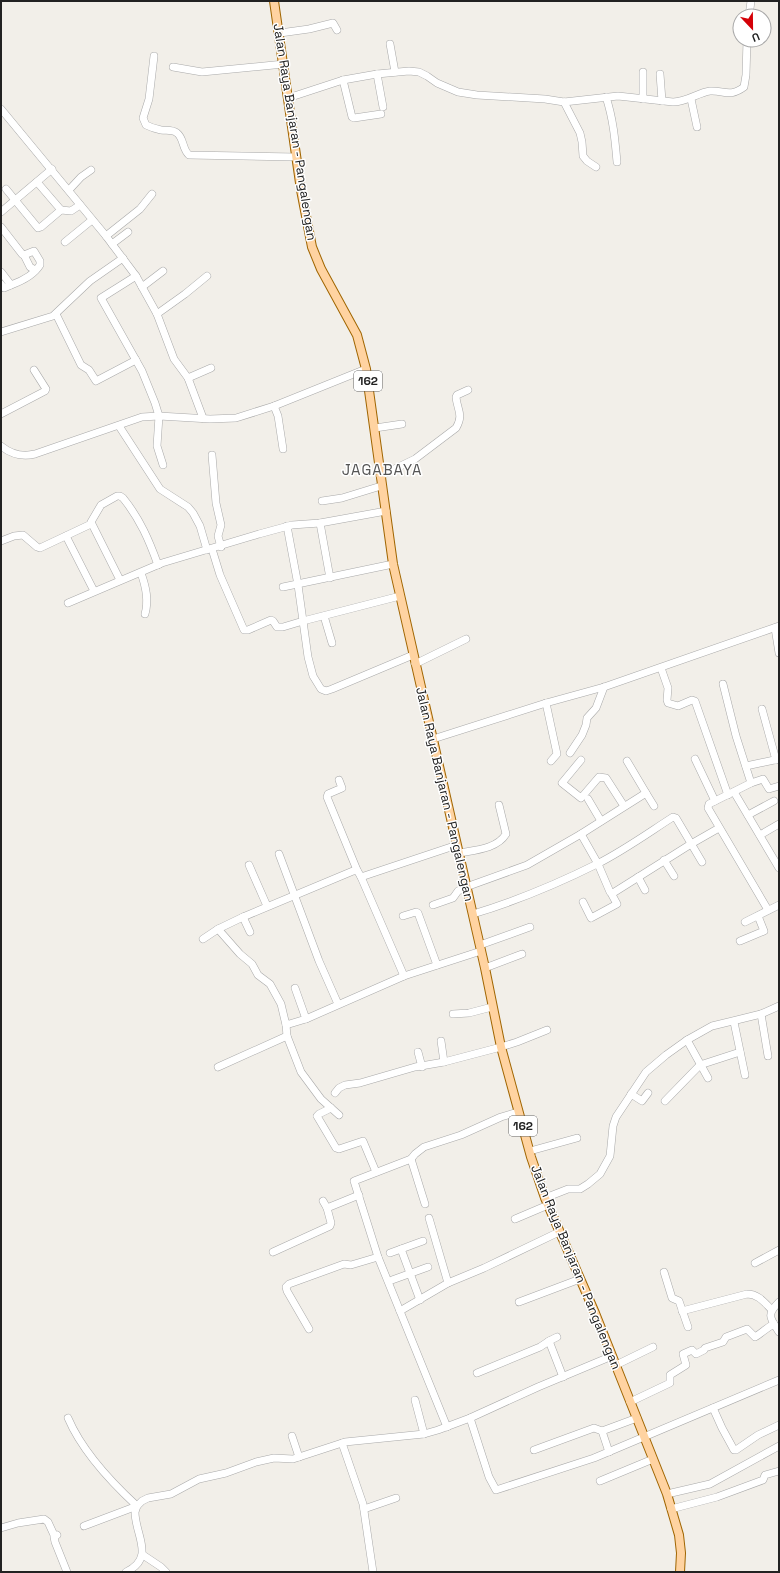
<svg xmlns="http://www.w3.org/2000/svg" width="780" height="1573" viewBox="0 0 780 1573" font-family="'Space Grotesk',sans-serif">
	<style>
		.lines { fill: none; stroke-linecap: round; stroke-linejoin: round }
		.minor-casing { stroke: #a9a9a9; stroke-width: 8 }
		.major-casing { stroke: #a06500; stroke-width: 10 }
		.minor { stroke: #fff; stroke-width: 7 }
		.major { stroke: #ffd3a1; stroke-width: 8 }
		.labels { text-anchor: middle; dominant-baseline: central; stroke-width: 3; stroke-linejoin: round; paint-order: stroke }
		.shield { fill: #fff; stroke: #646464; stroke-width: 1 }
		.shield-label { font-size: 12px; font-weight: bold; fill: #222 }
		.street-label { font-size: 13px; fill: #222; stroke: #fff }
		.quarter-label { font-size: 15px; letter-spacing: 1px; fill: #555; stroke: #fff }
	</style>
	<rect width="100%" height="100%" fill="#f2efe9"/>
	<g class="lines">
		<!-- minor casing -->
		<g class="minor-casing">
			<g id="minor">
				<polyline points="749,16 751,1"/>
				<polyline points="280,33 309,29 333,23 337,30"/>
				<polyline points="390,44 395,72"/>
				<path d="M154,56l-5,43 -6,19 3,7c4,2 10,4 15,5 5,1 11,-1 16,3 7,5 5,16 12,22l107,2"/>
				<polyline points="173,67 202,72 284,64"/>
				<polyline points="377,74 383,107"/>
				<polyline points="660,74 662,101"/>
				<polyline points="343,80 352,117 354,118 381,114"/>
				<path d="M606,97c7,21 9,42 11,65"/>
				<path d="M288,98l55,-18 34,-6 32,-3 10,1 8,4 10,7 21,9 19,3 68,4 19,3 54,-6 55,6c14,0 24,-9 37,-11 14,-1 19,7 34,-4l2,-12 1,-35"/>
				<polyline points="643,99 643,72"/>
				<polyline points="691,99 697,127"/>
				<polyline points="564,102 580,133 582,142 583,156 587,161 596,167"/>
				<polyline points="1,109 106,236 136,276 157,314 174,359 188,378 203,418"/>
				<polyline points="37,182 61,210 71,211 80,205"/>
				<polyline points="6,189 38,228 41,227 61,210"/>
				<polyline points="69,190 81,177 91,170"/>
				<polyline points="1,212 52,169"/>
				<path d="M1,227l21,27 2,1 10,-4 6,10v4c-6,10 -18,16 -29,20"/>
				<polyline points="106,236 140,209 152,194"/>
				<polyline points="65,242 92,220"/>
				<polyline points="112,244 128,232"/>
				<polyline points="24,255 30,267 35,270"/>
				<polyline points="1,272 11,285 4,288 1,284"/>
				<polyline points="136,276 101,298 142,371 155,403 159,416 157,446 163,465"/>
				<polyline points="142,287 163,271"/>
				<polyline points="56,314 81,365 89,370 96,381 136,360"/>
				<polyline points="157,314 185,294 207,276"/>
				<polyline points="1,332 53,316 90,281 123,258"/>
				<polyline points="188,378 211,368"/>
				<polyline points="274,406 278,416 283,449"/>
				<polyline points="1,414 45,391 46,389 34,370"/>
				<polyline points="119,426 160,489 188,507 193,513 200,526 207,550"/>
				<polyline points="375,428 402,424"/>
				<path d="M1,446c10,8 22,11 34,8l107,-37 17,-1 51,3 26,-1 38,-12 92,-37"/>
				<polyline points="212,455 216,503 221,525 218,536 221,547"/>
				<path d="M380,476l35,-17 41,-31c8,-14 1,-18 0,-31l1,-2 11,-5"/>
				<polyline points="322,501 342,498 381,486"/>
				<polyline points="320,523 330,578"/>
				<polyline points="287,526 298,585 308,657 313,676 321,689 326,691 332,689 413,655"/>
				<polyline points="66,536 94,591"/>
				<polyline points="1,541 14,536 23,535 37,547 40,548 91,524"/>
				<polyline points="212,549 220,575 244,630 248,630 271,620 273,621 277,627 283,627 303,621 400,596"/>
				<path d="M141,573c5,14 8,27 4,41"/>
				<path d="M120,580l-29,-58 10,-17 16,-9h3l3,2c17,21 26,42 35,67"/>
				<polyline points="283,587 393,564"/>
				<polyline points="68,603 162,563 259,534 292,525 320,523 386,511"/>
				<polyline points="324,616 332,643"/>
				<polyline points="775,628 779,653"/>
				<polyline points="415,664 466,639"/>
				<polyline points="661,668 668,688 667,700 668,703 678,706 692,700 695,701 728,795"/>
				<polyline points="723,684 736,736 751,783 709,804 708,808 768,910"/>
				<polyline points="546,703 557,754 551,761"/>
				<polyline points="762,709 776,760"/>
				<polyline points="433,739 546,703 604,687 779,626"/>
				<polyline points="570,753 582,735 586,725 587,718 596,708 604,687"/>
				<polyline points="695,759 715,801"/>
				<polyline points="581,760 562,783 581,798 599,777 606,778 624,806"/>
				<polyline points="746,766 779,759"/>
				<polyline points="339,780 342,788 328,794 327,797 357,870"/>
				<polyline points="751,783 763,779 769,789 779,786"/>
				<polyline points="734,792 779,868"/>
				<polyline points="646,793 654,806"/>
				<polyline points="588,799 601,821"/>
				<polyline points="748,815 774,801"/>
				<polyline points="581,834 598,864 610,892 613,893 691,844 719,828"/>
				<polyline points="760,835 779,824"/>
				<path d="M459,853c16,-3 38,-4 47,-19l-7,-29"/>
				<polyline points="279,854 319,961 338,1004"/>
				<polyline points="664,860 674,876"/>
				<polyline points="249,865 267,906"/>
				<polyline points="361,877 404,976"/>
				<polyline points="638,877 645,890"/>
				<polyline points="583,902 591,918 617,904 611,893"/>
				<polyline points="433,905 453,898 458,891 466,887 527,865 581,834 646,793 627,761"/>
				<path d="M473,914c43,-13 84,-30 124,-50 26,-13 51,-31 76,-47l3,1 26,44"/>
				<polyline points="403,916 416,912 418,913 437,965"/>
				<polyline points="243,917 250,932"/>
				<polyline points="745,922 779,905"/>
				<polyline points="218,929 243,917 353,871 357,870 361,877 457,845"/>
				<polyline points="203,939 218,929 240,954 252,964 258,975 270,984 281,1004 286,1025 306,1019 404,976 481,951"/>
				<polyline points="740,941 764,931 758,916"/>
				<polyline points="480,945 530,927"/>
				<polyline points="485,968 522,954"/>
				<polyline points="295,988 306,1019"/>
				<polyline points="453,1014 469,1013 492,1007"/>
				<polyline points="761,1014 768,1056"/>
				<polyline points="734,1022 745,1075"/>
				<polyline points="286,1025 287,1036 301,1072 321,1099 339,1115"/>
				<polyline points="687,1040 708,1078"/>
				<polyline points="441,1041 444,1062"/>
				<polyline points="418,1052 422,1067"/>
				<polyline points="218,1067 287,1036"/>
				<polyline points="335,1093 339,1088 345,1085 360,1083 415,1067 444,1062 501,1047 517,1042 547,1030"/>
				<polyline points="631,1094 642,1101 648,1093"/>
				<polyline points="665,1101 700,1065 740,1052"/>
				<polyline points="331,1108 319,1114 317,1116 336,1148 339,1149 363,1141 376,1172"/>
				<polyline points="530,1151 577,1138"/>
				<polyline points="411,1159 415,1154 424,1147 461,1135 501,1117 518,1112"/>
				<polyline points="545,1198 568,1189 580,1189 588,1184 600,1174 610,1156 613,1126 616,1117 646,1072 666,1055 687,1040 712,1026 761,1014 779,1006"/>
				<polyline points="323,1201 327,1208 359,1195"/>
				<polyline points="425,1204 411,1159 354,1181 378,1257 447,1427"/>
				<polyline points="429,1218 448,1283"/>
				<polyline points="515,1219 548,1205"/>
				<polyline points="401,1249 420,1300"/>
				<polyline points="273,1252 330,1226 331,1223 327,1208"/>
				<polyline points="390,1253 423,1241"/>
				<polyline points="755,1263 779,1250"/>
				<polyline points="664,1272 672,1298 679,1301 688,1327"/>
				<polyline points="392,1280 428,1267"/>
				<polyline points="519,1302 580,1279"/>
				<path d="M779,1302c-13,13 -9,16 0,30"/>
				<polyline points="400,1311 448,1283 484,1268 559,1232"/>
				<path d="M682,1311l65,-17c11,0 17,8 24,15"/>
				<polyline points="309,1329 287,1291 286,1287 289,1284 344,1264 351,1265 378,1257"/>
				<polyline points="549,1341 557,1337"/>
				<polyline points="616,1365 653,1347"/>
				<polyline points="477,1373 540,1347 549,1341 563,1377"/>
				<polyline points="415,1400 424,1434"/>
				<path d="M630,1402l40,-19v-8l16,-10 -3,-11 9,-4 4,4 8,-4 1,-2 18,-6 3,-5 21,-8 8,8c7,-4 11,-9 19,-13"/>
				<polyline points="713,1408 722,1428 734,1450 736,1450 758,1435 779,1425"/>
				<path d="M68,1418c14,33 43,64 69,88l-53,20"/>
				<polyline points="470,1418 489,1477 496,1490 594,1458 779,1380"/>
				<polyline points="602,1431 609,1452"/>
				<polyline points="292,1436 299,1457"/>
				<polyline points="342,1443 363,1504 373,1572"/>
				<polyline points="534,1450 594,1428 602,1431 637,1418"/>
				<polyline points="600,1481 653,1459"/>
				<polyline points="667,1494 710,1484 779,1446"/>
				<polyline points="364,1509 396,1498"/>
				<polyline points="671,1509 717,1497 763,1480 765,1475 779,1471"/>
				<polyline points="1,1528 18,1523 44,1519 48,1522 54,1535"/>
				<polyline points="57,1535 54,1537 55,1542 67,1572"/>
				<polyline points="143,1555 161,1567 166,1572"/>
				<path d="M126,1572c30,-14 9,-37 9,-60l2,-6 5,-5 6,-3 23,-4 28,-15 27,-6 30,-11 18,-4 19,1 52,-17 79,-8 14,-4 32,-12 68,-31 74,-31"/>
			</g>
		</g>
		<!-- major casing -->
		<g class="major-casing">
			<polyline id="major" points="274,1 301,190 312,247 321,269 357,335 366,369 393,564 485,968 501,1047 531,1157 545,1198 595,1313 667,1494 679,1535 681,1553 680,1572"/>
		</g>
		<!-- minor -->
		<use href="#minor" class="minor"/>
		<!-- major -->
		<use href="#major" class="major"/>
	</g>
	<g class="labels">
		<!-- shield labels -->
		<g class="shield">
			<rect x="354" y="371" width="28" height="20" rx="3"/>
			<rect x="509" y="1116" width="28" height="20" rx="3"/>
		</g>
		<g class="shield-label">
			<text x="368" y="381">162</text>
			<text x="523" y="1126">162</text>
		</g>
		<!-- street labels -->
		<g class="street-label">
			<text transform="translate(295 132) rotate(81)">Jalan Raya Banjaran - Pangalengan</text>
			<text transform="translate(445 794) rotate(77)">Jalan Raya Banjaran - Pangalengan</text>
			<text transform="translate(576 1267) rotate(68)">Jalan Raya Banjaran - Pangalengan</text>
		</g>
		<!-- quarter labels -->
		<g class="quarter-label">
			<text x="382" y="469">JAGABAYA</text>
		</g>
	</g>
	<!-- border -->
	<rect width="780" height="1573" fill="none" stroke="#222222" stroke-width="4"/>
	<!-- north arrow -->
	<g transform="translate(752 28) rotate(158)"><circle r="19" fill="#ffffff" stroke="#a7a7a7"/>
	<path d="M0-3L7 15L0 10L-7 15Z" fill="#d40007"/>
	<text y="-6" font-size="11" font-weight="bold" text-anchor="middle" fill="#222222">U</text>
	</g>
</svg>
